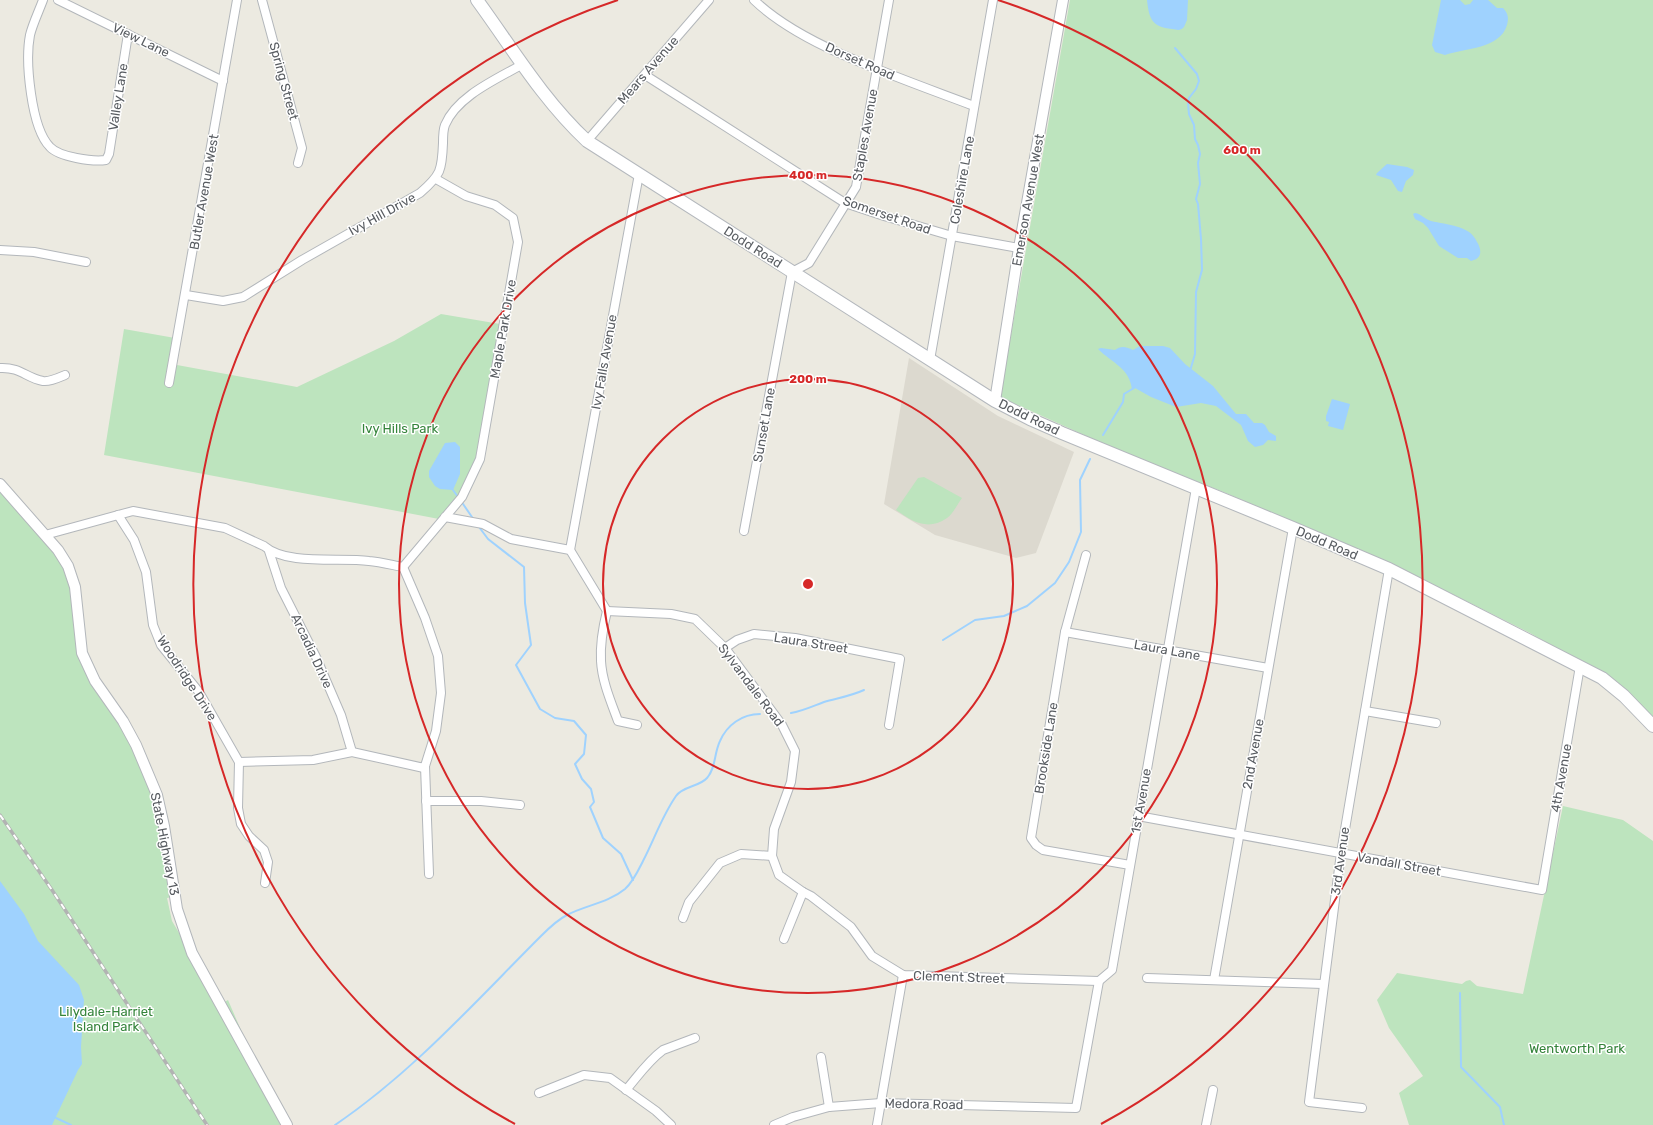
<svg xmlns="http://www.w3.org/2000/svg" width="1653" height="1125" viewBox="0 0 1653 1125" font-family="Rubik,sans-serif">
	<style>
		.education { fill: #dcd9cf }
		.green { fill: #bde4be }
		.water { fill: #9fd2fe }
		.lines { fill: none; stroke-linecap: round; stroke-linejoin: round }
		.stream { stroke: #9fd2fe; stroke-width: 2 }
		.minor-casing { stroke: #b3b7bb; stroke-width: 10 }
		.tertiary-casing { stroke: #b3b7bb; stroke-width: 12 }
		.secondary-casing { stroke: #b4b8bd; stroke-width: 14 }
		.minor { stroke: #fff; stroke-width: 8 }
		.tertiary { stroke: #fff; stroke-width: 10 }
		.secondary { stroke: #fff; stroke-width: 12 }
		.rail-casing { stroke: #b2b3b3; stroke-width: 3.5 }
		.rail { stroke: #fff; stroke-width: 2; stroke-dasharray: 6; stroke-linecap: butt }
		.ring { fill: none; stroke: #d62828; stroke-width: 2 }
		.labels { text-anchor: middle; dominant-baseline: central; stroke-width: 3; stroke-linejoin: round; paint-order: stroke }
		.street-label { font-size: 13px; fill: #595d62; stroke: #fff }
		.park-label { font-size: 13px; fill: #35843b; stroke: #fff }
		.centre { fill: #d62828; stroke: #fff; stroke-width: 2 }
		.ring-label { font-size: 12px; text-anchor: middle; font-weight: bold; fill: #d62828; stroke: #fff; stroke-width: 3; stroke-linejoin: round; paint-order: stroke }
	</style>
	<rect width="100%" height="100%" fill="#eceae1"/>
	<!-- education -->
	<polygon class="education" points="909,358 998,416 1074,452 1036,553 1016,558 935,535 884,504"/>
	<!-- green -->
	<g class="green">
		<polygon points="1070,0 1653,0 1653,719 1622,687 1530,633 1418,577 1226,493 1115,449 1000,397"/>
		<polygon points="441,314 500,324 474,467 463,492 439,519 104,455 124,329 175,338 177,365 297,387 394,341"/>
		<path d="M924,477l38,21c-4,5 -9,16 -15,20 -19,13 -34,4 -51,-8l22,-32z"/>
		<polygon points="0,482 70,567 82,662 140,751 164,821 177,896 167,898 172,921 221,1004 228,1000 282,1125 0,1125"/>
		<polygon points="1563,806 1623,820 1653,841 1653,1125 1409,1125 1399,1093 1423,1076 1389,1028 1377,1000 1397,973 1462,984 1466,981 1470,980 1477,986 1523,994"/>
	</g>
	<!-- water -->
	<g class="water">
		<path d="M1147,0h41l-1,20 -3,7c-4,4 -6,3 -12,2 -20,-2 -23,-10 -25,-29z"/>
		<path d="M1441,0h19l5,5 5,-1 3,-4h15l9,8h6c5,5 6,10 4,17 -7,24 -42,23 -62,30l-10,-3 -3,-7z"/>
		<polygon points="1387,164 1407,167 1414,170 1413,175 1406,181 1402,192 1398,191 1391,180 1376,175 1377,173"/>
		<path d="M1415,213c7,1 9,6 16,8 16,4 39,4 46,21 2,3 4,8 3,12 -1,4 -5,6 -9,7l-4,-3h-9l-19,-12 -11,-18 -5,-5 -8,-4 -2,-5z"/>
		<path d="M1140,346h23l7,2 15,16 28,22 23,28h10l8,9h8l3,2 4,7 7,4v5l-8,-1 -5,5 -8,2 -7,-6 -7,-16 -25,-19 -15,-3 -25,4 -25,-10 -16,-9 -3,2c-2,-22 -20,-27 -34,-41l3,-1 14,2c6,-5 12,-3 18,0z"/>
		<polygon points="1332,399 1350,404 1343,430 1328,426 1329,422 1326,421 1326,416"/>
		<polygon points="455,442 460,447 460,474 453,490 440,489 435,486 429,477 429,471 445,443"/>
		<polygon points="0,881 24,914 38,941 79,985 84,1000 81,1047 82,1064 78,1070 52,1125 0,1125"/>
	</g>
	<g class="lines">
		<!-- stream -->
		<g class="stream">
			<polyline points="1175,48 1197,74 1199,81 1196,89 1189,98 1188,103 1189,114 1194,125 1195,139 1198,145 1200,154 1198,163 1200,184 1196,199 1198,204 1201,239 1202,270 1196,292 1195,354 1190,371"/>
			<polyline points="1103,435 1123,402 1124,394 1134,388"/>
			<polyline points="453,490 458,497"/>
			<polyline points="461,501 474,520"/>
			<polyline points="479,527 488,539 524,567 525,603 531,645 516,665 540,709 555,718 574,721 586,735 584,754 575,764 582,779 591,789 594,802 590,807 603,838 621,854 633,880"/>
			<polyline points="943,640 975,620 1004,616 1027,606 1055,583 1069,562 1081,532 1080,480 1090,459"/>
			<path d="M791,713c12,-2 22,-7 33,-11 14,-4 27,-6 40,-12"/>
			<polyline points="1460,993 1461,1067 1500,1107 1504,1125"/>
			<polyline points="56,1118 71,1125"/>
			<path d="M335,1125c78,-53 140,-123 206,-189 8,-8 16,-16 26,-21 19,-10 41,-12 58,-26 8,-7 13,-18 18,-28 11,-21 19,-45 33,-65 7,-10 23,-9 31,-18 9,-10 7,-25 13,-37 7,-16 22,-27 40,-27"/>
		</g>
		<!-- minor casing -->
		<g class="minor-casing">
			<g id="minor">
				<path d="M43,0c-4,11 -10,23 -13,35 -5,26 1,93 20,112 9,10 43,15 56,13l3,-6 19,-120"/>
				<polyline points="58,0 223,81"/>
				<polyline points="262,0 302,148 298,163"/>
				<path d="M754,0c24,23 54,39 85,53 44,20 90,36 135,53"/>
				<polyline points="645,75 845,203 884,216 952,236 1019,248"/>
				<polyline points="587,141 709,0"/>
				<polyline points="0,250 34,252 86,262"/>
				<path d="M186,295l37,6 20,-4 59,-37 118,-67c21,-18 22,-23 23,-50 0,-6 0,-13 2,-18 12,-29 52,-46 78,-61"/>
				<polyline points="930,360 993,0"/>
				<path d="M0,368c21,-1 26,10 43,13 7,1 15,-3 22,-6"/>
				<polyline points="169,383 237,0"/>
				<polyline points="118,515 134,540 146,572 153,625 161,645 199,692 239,762 238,808 241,824 249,836 264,850 268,862 265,883"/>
				<polyline points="445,517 483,524 511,539 570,550 607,611"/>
				<polyline points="744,531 792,272 809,263 856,187 889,0"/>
				<path d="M45,535l88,-24 92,17 39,18c23,20 76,11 105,15 11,1 23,4 34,6"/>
				<polyline points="570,550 639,174"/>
				<polyline points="269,551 281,588 316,657 341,715 352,752"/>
				<polyline points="1086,555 1065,632 1031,838 1036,845 1043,850 1130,865"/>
				<polyline points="403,567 462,497 480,459 518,242 513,218 495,205 466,196 436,179"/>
				<polyline points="403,567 425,618 438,656 441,693 436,731 425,766 429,874"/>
				<polyline points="607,611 671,614 695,619 725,648 782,725 795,751 791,782 774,829 772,856 779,875 803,892 811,896 851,927 872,956 903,975 1099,981"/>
				<path d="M607,611c-4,16 -7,33 -6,50 1,20 10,41 17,60l19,4"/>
				<polyline points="1065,632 1268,668"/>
				<polyline points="725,648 737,640 754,634 795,638 900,659 889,725"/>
				<polyline points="1365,711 1436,723"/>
				<polyline points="239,762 313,760 352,752 424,768 425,766"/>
				<polyline points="426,801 481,801 520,805"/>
				<polyline points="1138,816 1542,890 1580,666"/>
				<polyline points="683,918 689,902 720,863 741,854 772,856"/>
				<polyline points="784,939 803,892"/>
				<polyline points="1147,978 1323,984"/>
				<polyline points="1214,980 1293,528"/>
				<polyline points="821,1057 829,1107"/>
				<path d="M626,1090c12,-14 22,-29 37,-40l32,-12"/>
				<polyline points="539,1093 584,1075 610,1078 656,1111 671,1125"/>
				<polyline points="1362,1108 1309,1102 1341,853 1389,569"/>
				<polyline points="774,1125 793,1117 829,1107 881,1103 1076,1108 1099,981 1112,970 1196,488"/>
				<polyline points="877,1125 903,975"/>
				<polyline points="1206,1125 1213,1090"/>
			</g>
		</g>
		<!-- tertiary casing -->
		<g class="tertiary-casing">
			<g id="tertiary">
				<polyline points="995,401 1019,248 1063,0"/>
				<polyline points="0,484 58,550 68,566 75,587 82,653 95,681 123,721 136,745 157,795 164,826 177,909 192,953 287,1125"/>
			</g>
		</g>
		<!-- secondary casing -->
		<g class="secondary-casing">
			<path id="secondary" d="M477,0c35,48 66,100 110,141l408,260 35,18 32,14 231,95 96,41 213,109 22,18 29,30"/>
		</g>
		<!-- minor -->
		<use href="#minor" class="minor"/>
		<!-- tertiary -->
		<use href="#tertiary" class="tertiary"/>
		<!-- secondary -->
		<use href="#secondary" class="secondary"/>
		<!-- rail casing -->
		<g class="rail-casing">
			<polyline id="rail" points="0,815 52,890 207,1125"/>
		</g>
		<!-- rail -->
		<use href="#rail" class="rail"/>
	</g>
	<!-- distance rings -->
	<g class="ring">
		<circle cx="808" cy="584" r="205"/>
		<circle cx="808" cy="584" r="409"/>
		<path d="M515 1124A614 614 0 0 1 618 0M998 0A614 614 0 0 1 1101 1124"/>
	</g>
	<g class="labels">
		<!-- street labels -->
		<g class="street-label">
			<text transform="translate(141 40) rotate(26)">View Lane</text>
			<text transform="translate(860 61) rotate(24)">Dorset Road</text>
			<text transform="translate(648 70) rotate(-49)">Mears Avenue</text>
			<text transform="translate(284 81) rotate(75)">Spring Street</text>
			<text transform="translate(118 97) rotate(-81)">Valley Lane</text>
			<text transform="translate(865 135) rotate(-80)">Staples Avenue</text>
			<text transform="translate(962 180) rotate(-80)">Coleshire Lane</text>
			<text transform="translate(204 192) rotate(-80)">Butler Avenue West</text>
			<text transform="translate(1028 200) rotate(-80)">Emerson Avenue West</text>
			<text transform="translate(382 214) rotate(-29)">Ivy Hill Drive</text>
			<text transform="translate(887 215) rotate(19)">Somerset Road</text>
			<text transform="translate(753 247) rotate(32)">Dodd Road</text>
			<text transform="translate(503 329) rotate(-80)">Maple Park Drive</text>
			<text transform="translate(604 362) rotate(-80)">Ivy Falls Avenue</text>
			<text transform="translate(1029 417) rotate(26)">Dodd Road</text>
			<text transform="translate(764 425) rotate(-80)">Sunset Lane</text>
			<text transform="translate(1327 543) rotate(23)">Dodd Road</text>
			<text transform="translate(811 643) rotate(9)">Laura Street</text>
			<text transform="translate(1167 650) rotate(10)">Laura Lane</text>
			<text transform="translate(312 651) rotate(65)">Arcadia Drive</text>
			<text transform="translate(187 678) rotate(57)">Woodridge Drive</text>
			<text transform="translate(751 685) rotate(53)">Sylvandale Road</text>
			<text transform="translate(1046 748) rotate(-81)">Brookside Lane</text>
			<text transform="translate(1253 754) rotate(-80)">2nd Avenue</text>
			<text transform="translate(1561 778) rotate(-80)">4th Avenue</text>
			<text transform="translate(1141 801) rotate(-80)">1st Avenue</text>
			<text transform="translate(165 844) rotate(79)">State Highway 13</text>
			<text transform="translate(1340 861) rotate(-82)">3rd Avenue</text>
			<text transform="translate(1399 864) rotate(10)">Vandall Street</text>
			<text transform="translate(959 977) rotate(2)">Clement Street</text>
			<text transform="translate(924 1104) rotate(1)">Medora Road</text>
		</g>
		<!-- park labels -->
		<g class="park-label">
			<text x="400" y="428">Ivy Hills Park</text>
			<text x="106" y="1011">Lilydale-Harriet<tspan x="106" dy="15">Island Park</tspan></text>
			<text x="1577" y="1048">Wentworth Park</text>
		</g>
	</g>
	<circle cx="808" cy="584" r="6" class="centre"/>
	<g class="ring-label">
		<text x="1242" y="154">600 m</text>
		<text x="808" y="179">400 m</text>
		<text x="808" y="383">200 m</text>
	</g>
</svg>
